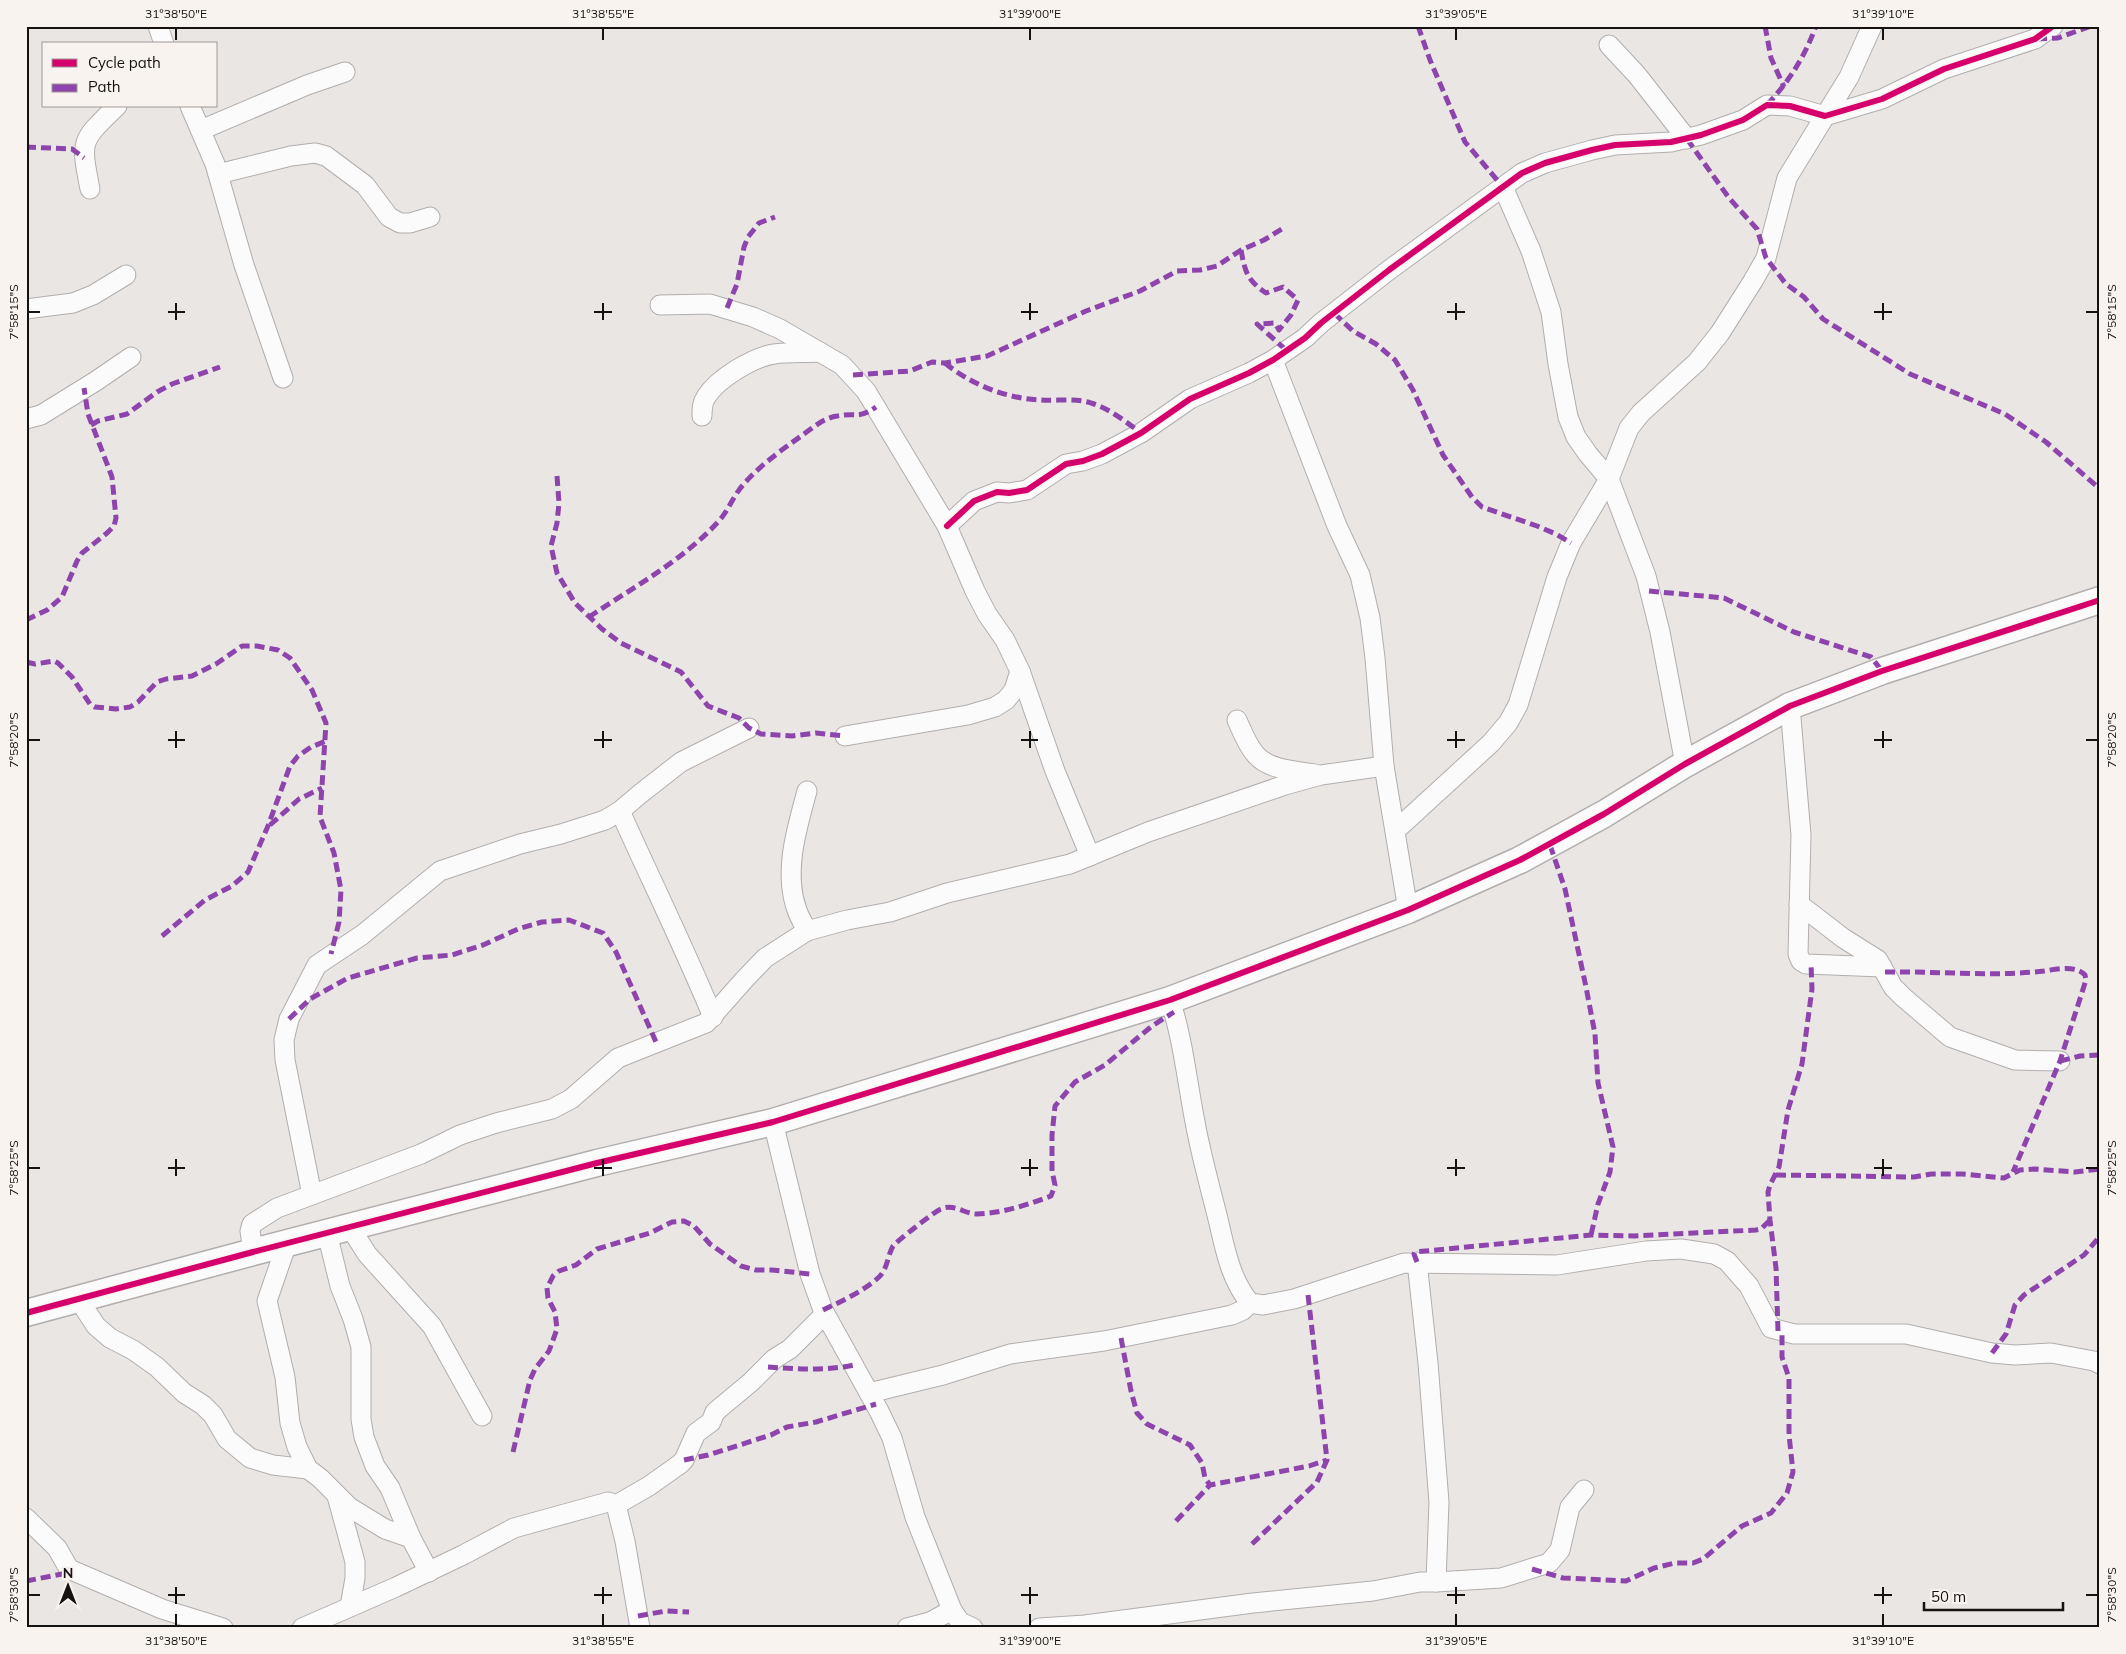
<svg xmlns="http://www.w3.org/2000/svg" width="2126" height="1654" viewBox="0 0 2126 1654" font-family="Mulish,sans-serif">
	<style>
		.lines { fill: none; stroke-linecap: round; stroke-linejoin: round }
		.street-casing { stroke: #b1aead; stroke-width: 21 }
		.secondary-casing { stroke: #b1aead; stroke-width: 29 }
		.street { stroke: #fcfbfb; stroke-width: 19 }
		.secondary { stroke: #fcfbfb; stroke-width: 26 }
		.quiet { stroke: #8e44ad; stroke-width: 5; stroke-dasharray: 10 5; stroke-linecap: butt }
		.cycleway-casing { stroke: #f9f3ef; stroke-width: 9 }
		.cycleway { stroke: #d6006c; stroke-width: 6 }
		.ticks { fill: none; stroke: #151312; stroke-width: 2 }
		.neatline { fill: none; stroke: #151312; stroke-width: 2 }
		.ticks-label { font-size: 12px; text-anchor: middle; fill: #151312 }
	</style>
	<rect width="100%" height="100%" fill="#eae6e4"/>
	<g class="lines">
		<!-- street casing -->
		<g class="street-casing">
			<g id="street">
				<polyline points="158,26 164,44"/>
				<polyline points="1609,45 1637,75 1687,139"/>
				<polyline points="190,106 215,164 244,265 283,378"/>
				<polyline points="201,130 307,85 345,72"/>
				<polyline points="218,174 291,156 315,153 326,156 365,185 389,217 400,223 410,223 430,217"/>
				<polyline points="1503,187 1531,251 1551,312 1558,364 1568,417 1576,437 1588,454 1609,479 1646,576 1660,632 1685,764"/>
				<path d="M90,189c-10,-50 -9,-48 27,-83"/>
				<polyline points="660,305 710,304 753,317 780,329 842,365 866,391 947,526 975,591 987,614 1005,640 1020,671 1055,771 1090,856"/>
				<polyline points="26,309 73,303 93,295 126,275"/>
				<polyline points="1273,360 1337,526 1360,575 1370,618 1375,658 1384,766 1408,910"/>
				<path d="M702,416c0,-7 0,-13 4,-19 11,-18 47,-40 68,-43 15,-2 31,-1 46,-2"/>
				<polyline points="26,419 41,415 96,381 131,357"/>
				<polyline points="947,526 974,501 997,492 1009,493 1027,490 1066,464 1083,461 1102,454 1141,433 1190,399 1249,373 1273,360 1305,338 1321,323 1389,270 1522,173 1545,163 1592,150 1615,145 1671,142 1701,135 1743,120 1767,105 1790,106 1825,116 1882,99 1944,69 2035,39 2053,26"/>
				<polyline points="1790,706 1801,835 1798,954 1801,961 1806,964 1882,967"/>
				<path d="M1237,720c5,11 10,25 19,35 13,15 40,16 59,19"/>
				<polyline points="845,736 968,715 995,707 1006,700 1014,690 1020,671"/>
				<path d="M807,791c-10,37 -24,81 -10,119 2,7 7,14 10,21"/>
				<path d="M620,811c31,69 64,136 93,206"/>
				<polyline points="1396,830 1491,743 1508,723 1518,705 1557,577 1571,543 1609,479 1629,428 1641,413 1697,362 1720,333 1753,281 1766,258 1787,178 1849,77 1872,26"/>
				<polyline points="1799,904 1843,938 1878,960 1893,987 1903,997 1950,1037 2015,1060 2060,1061"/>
				<path d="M1170,1000c13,39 17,81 25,122 6,33 15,65 23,97 7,29 12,60 32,84l13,2 31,-6 110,-36 153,2 89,-14 35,-2 33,5 13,7 22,25 22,42 23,6h112l86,19 23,2 36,-2 43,8 6,3"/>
				<polyline points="773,1122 810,1274 823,1310 879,1411 892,1438 915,1517 952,1610 960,1622 973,1628"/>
				<polyline points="312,1195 285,1060 284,1040 289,1019 317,965 362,935 440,871 520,844 561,834 605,820 620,811 640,794 681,762 749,728"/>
				<polyline points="350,1227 367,1254 432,1326 482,1416"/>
				<polyline points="327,1233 340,1286 353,1319 361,1347 361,1419 364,1437 375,1466 390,1488 411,1538 429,1572"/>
				<polyline points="287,1243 267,1301 285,1377 290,1423 297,1447 308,1469 320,1478 349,1507 385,1529 411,1538"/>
				<polyline points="253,1252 250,1231 252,1224 277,1208 421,1154 460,1135 496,1123 552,1109 571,1099 618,1058 706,1023 744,980 765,958 807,931 847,920 890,912 947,893 1070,864 1148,832 1285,785 1321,775 1384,766"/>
				<polyline points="79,1300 96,1326 110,1338 133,1350 157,1367 184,1393 203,1405 213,1415 227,1439 250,1458 273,1465 308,1469"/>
				<polyline points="869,1393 943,1375 1010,1354 1104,1341 1232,1315 1243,1310 1250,1303"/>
				<polyline points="337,1496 355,1562 355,1578 350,1607"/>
				<polyline points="616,1505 649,1486 680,1464 684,1460 696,1433 711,1422 715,1412 751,1382 774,1359 790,1349 825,1314"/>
				<polyline points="26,1518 57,1548 69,1569 162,1609 223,1628"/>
				<polyline points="1436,1582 1501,1578 1549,1563 1560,1550 1570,1507 1584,1490"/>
				<polyline points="302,1628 396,1587 463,1555 514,1528 608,1502 616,1505 625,1541 640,1628"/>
				<polyline points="907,1628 930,1622 952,1610"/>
				<polyline points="1039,1628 1085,1625 1253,1603 1373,1591 1420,1582 1436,1582 1439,1502 1428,1363 1417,1262"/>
			</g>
		</g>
		<!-- secondary casing -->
		<g class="secondary-casing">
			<polyline id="secondary" points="26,1313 253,1252 597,1163 773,1122 1170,1000 1408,910 1520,860 1604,814 1685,764 1790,706 1882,671 2100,600"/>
		</g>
		<!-- street -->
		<use href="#street" class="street"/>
		<!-- secondary -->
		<use href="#secondary" class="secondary"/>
		<!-- quiet -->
		<g class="quiet">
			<polyline points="1418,26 1430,60 1465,142 1503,187"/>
			<polyline points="1765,26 1771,58 1784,87"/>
			<polyline points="2037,39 2058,38 2091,26"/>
			<path d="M1767,105c23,-25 37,-47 49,-79"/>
			<polyline points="1687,139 1729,198 1757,229 1766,258 1786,284 1804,297 1823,319 1910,374 2005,414 2046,442 2100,489"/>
			<polyline points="26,147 72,149 84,158"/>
			<path d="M1241,250c4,22 6,30 25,43l17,-6 15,13 -7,15 -12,15 -4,-7 -18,1 29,26"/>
			<polyline points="727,308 737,284 744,247 748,237 759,223 775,217"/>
			<polyline points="1334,313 1353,331 1376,344 1395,360 1413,390 1443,455 1472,497 1482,507 1537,526 1556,534 1571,543"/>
			<path d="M945,363c25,21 62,36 96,37 16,1 35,-2 50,3 18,5 35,19 50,30"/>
			<polyline points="853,375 910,371 932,362 945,363 987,356 1086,311 1140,291 1177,271 1200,270 1217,266 1241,250 1264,240 1285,227"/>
			<polyline points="91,425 98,421 127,414 157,392 172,384 220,367"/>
			<polyline points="557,476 559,503 557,523 551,546 557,573 575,603 602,629 621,643 681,672 708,706 739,718 749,728 761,734 792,736 816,733 845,736"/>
			<polyline points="1649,591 1724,598 1794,632 1871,657 1882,671"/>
			<path d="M589,617c43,-29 93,-56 128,-94 11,-11 16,-27 26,-38 17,-20 40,-36 61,-51 11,-8 20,-16 33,-18 20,-4 20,4 39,-9"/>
			<polyline points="26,620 47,610 62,597 77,561 82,553 107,533 114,526 116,518 112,477 88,414 84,388"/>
			<polyline points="26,662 35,664 54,661 58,663 72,677 90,704 95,707 116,709 130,707 138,702 157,682 166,679 192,676 216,664 242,646 257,646 278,650 290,658 312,690 326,723 320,817 334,853 341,890 339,922 331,954"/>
			<polyline points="270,825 299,799 322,788"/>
			<polyline points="1550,845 1565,889 1586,987 1595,1034 1598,1083 1613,1147 1610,1172 1598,1204 1591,1235"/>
			<polyline points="162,936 205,900 232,886 248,872 268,826 290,766 298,756 311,747 326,741"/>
			<path d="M1885,972c53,-1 107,5 159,-1 13,-2 32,-6 41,4l1,5 -26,81 -47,111"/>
			<polyline points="289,1019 310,999 348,978 417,958 452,955 483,945 518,929 542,922 569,920 603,933 616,952 656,1042"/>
			<polyline points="2060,1061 2080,1056 2100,1055"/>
			<polyline points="1776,1175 1914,1177 1931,1174 1962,1174 2004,1178 2020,1170 2035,1169 2075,1172 2100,1169"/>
			<polyline points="1417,1262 1414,1254 1415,1252 1591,1235 1634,1236 1756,1230 1761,1229 1770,1220"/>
			<path d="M823,1310c19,-9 41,-19 56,-33 9,-9 8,-20 14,-31 3,-4 42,-35 48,-37 13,-6 23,5 36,5 26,-1 50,-9 74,-18l4,-11 -3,-14v-36l3,-29 20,-24 30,-17 47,-39 22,-14"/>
			<polyline points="1778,1331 1776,1268 1770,1220 1768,1192 1770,1185 1779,1167 1788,1110 1802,1064 1812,989 1811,964"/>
			<polyline points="1121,1338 1131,1391 1137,1413 1147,1424 1190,1445 1202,1463 1205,1478 1210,1485"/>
			<polyline points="1992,1353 2006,1334 2015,1305 2024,1295 2084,1255 2100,1236"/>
			<path d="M768,1367c28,2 58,4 86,-2"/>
			<polyline points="513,1452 530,1380 535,1369 549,1351 557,1329 555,1312 548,1298 547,1288 553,1276 559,1271 576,1265 597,1249 650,1233 672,1222 684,1221 694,1226 710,1244 741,1266 756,1270 772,1270 810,1274"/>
			<polyline points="684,1460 708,1455 771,1435 787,1427 816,1422 876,1404"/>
			<polyline points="1176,1521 1210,1485 1309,1466 1327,1460"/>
			<polyline points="1252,1544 1317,1482 1327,1460 1308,1295"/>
			<polyline points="1532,1569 1563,1578 1626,1581 1654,1568 1675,1563 1693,1563 1703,1559 1742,1526 1771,1513 1787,1493 1793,1472 1789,1435 1789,1378 1782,1357 1782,1332"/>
			<polyline points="26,1581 62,1574 69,1569"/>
			<polyline points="638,1616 666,1611 689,1612"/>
			<polyline points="756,1627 757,1628"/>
		</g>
		<!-- cycleway casing -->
		<g class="cycleway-casing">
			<g id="cycleway">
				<polyline points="947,526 974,501 997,492 1009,493 1027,490 1066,464 1083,461 1102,454 1141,433 1190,399 1249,373 1273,360 1305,338 1321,323 1389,270 1522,173 1545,163 1592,150 1615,145 1671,142 1701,135 1743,120 1767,105 1790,106 1825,116 1882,99 1944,69 2035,39 2053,26"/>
				<polyline points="26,1313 253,1252 597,1163 773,1122 1170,1000 1408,910 1520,860 1604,814 1685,764 1790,706 1882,671 2100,600"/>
			</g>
		</g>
		<!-- cycleway -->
		<use href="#cycleway" class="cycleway"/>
	</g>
	<!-- ticks -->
	<path class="ticks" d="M176,28v12M603,28v12M1030,28v12M1456,28v12M1883,28v12M176,303v17M603,303v17M1030,303v17M1456,303v17M1883,303v17M28,312h12M168,312h17M594,312h18M1021,312h17M1447,312h18M1874,312h18M2086,312h12M176,731v17M603,731v17M1030,731v17M1456,731v17M1883,731v17M28,740h12M168,740h17M594,740h18M1021,740h17M1447,740h18M1874,740h18M2086,740h12M176,1159v17M603,1159v17M1030,1159v17M1456,1159v17M1883,1159v17M28,1168h12M168,1168h17M594,1168h18M1021,1168h17M1447,1168h18M1874,1168h18M2086,1168h12M176,1587v17M603,1587v17M1030,1587v17M1456,1587v17M1883,1587v17M28,1595h12M168,1595h17M594,1595h18M1021,1595h17M1447,1595h18M1874,1595h18M2086,1595h12M176,1614v12M603,1614v12M1030,1614v12M1456,1614v12M1883,1614v12"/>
	<!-- border -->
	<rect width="2126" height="1654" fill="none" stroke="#f9f3ef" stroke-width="55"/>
	<!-- legend -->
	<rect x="42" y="42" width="175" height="65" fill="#f9f3ef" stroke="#9e9997"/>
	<rect x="52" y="59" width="25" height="8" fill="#d6006c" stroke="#9e9997"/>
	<text x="88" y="68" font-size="15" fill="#151312">Cycle path</text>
	<rect x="52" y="84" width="25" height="8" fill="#8e44ad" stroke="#9e9997"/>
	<text x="88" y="92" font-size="15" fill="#151312">Path</text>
	<!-- north arrow -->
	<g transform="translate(68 1586)" stroke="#f9f3ef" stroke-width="4" paint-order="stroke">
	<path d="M0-4L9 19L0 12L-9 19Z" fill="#151312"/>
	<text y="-8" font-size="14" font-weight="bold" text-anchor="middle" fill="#151312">N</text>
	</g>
	<!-- scale -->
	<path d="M1924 1602v8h139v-8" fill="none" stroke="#151312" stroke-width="2.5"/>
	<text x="1931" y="1602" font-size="15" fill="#151312" stroke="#f9f3ef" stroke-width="4" paint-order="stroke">50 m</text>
	<rect x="28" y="28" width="2070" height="1598" class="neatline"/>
	<g class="ticks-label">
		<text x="176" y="18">31°38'50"E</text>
		<text x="603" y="18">31°38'55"E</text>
		<text x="1030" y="18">31°39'00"E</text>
		<text x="1456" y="18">31°39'05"E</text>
		<text x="1883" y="18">31°39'10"E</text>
		<text transform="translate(14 312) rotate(-90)" y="4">7°58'15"S</text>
		<text transform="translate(2112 312) rotate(-90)" y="4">7°58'15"S</text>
		<text transform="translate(14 740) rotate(-90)" y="4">7°58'20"S</text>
		<text transform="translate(2112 740) rotate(-90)" y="4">7°58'20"S</text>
		<text transform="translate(14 1168) rotate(-90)" y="4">7°58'25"S</text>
		<text transform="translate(2112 1168) rotate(-90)" y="4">7°58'25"S</text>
		<text transform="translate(14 1595) rotate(-90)" y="4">7°58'30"S</text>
		<text transform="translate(2112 1595) rotate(-90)" y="4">7°58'30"S</text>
		<text x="176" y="1645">31°38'50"E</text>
		<text x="603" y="1645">31°38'55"E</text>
		<text x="1030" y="1645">31°39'00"E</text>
		<text x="1456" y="1645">31°39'05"E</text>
		<text x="1883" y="1645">31°39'10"E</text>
	</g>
</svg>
